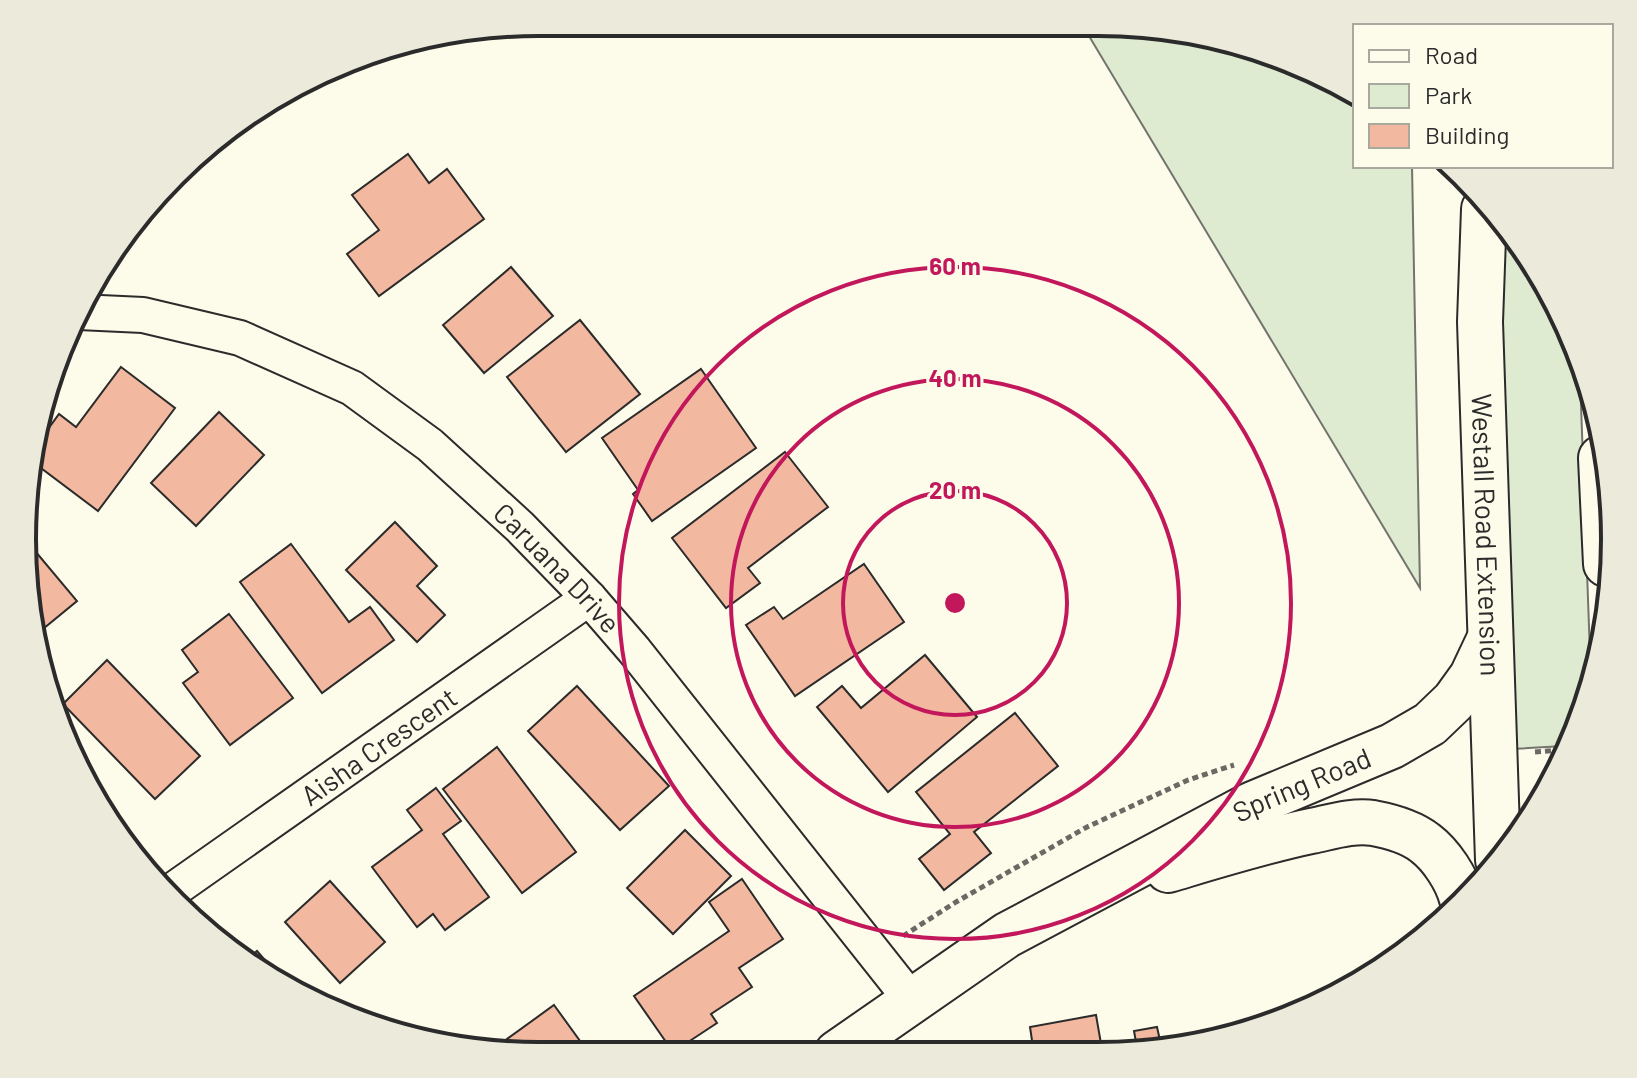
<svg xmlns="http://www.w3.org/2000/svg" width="1637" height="1078" viewBox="0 0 1637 1078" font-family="Barlow,sans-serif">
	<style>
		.green { fill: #deebd1; stroke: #74746e; stroke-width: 2 }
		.building { fill: #f2b8a0; stroke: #2b2b2b; stroke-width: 2 }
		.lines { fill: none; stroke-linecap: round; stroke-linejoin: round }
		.street-casing { stroke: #2b2b2b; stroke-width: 38 }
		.secondary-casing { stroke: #2b2b2b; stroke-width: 48 }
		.highway-casing { stroke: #2b2b2b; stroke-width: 48 }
		.path { stroke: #6a6964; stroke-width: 5; stroke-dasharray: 6 4; stroke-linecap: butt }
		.street { stroke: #fdfbea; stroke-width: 34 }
		.secondary { stroke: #fdfbea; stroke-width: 44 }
		.highway { stroke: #fdfbea; stroke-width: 44 }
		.ring { fill: none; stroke: #c2185b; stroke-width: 4 }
		.labels { text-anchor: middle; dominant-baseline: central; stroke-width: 6; stroke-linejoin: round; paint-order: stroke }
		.street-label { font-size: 28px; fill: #2b2b2b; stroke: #fdfbea }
		.rim { fill: none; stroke: #2b2b2b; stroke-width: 4 }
		.centre { fill: #c2185b; stroke: #fdfbea; stroke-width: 4 }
		.ring-label { font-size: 24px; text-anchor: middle; font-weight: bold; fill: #c2185b; stroke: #fdfbea; stroke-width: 6; stroke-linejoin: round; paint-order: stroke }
	</style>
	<rect width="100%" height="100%" fill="#fdfbea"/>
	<!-- green -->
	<g class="green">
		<polygon points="1083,26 1166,26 1326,75 1355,94 1355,166 1412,166 1420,588"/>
		<polygon points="1503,234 1562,311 1580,377 1591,682 1587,706 1564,746 1513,749 1500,316"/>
	</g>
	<!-- building -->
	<g class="building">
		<polygon points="408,154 429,183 447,169 484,219 379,296 347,254 379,230 352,195"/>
		<polygon points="511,267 553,316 484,373 443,325"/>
		<polygon points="580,320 640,394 566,452 507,377"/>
		<polygon points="121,367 175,408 98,511 33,462 38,443 59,414 76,427"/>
		<polygon points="701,369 756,448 652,521 633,494 638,490 602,438"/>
		<polygon points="219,412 264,455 196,526 151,483"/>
		<polygon points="785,452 828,507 748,568 760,583 726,608 672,538"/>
		<polygon points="395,522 437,566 417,586 445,615 417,642 346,570"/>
		<polygon points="25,539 77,601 32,638"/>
		<polygon points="291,544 349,622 370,607 394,640 322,693 240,582"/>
		<polygon points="864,564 904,622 795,696 746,625 774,607 783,619"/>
		<polygon points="229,614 293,698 230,745 183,683 198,672 182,650"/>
		<polygon points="925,655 977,717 888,792 817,707 842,686 861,708"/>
		<polygon points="107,660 200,756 155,799 63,704"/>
		<polygon points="577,686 669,786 620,830 528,731"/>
		<polygon points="1015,713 1058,766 974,832 991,853 944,890 919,859 950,834 916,792"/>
		<polygon points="497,747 576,852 522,893 443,789"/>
		<polygon points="436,788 461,821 443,834 489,897 445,930 433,914 417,927 372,867 422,830 407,810"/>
		<polygon points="685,830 731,876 673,934 627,888"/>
		<polygon points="742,879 783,939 739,968 752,987 711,1014 717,1023 673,1052 634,996 729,931 709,902"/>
		<polygon points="330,881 385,942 340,983 285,922"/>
		<polygon points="257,951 290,989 247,960"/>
		<polygon points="554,1005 588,1052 517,1052 507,1039"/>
		<polygon points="1096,1015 1103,1055 1034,1054 1030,1027"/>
		<polygon points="1157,1027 1161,1045 1184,1041 1138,1053 1134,1031"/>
	</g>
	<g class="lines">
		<!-- street casing -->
		<g class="street-casing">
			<g id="street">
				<path id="s1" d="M79,312l64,3 97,23 112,50 78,57 90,82 69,71 45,52 278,351"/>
				<path id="s2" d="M169,893l420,-295"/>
			</g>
		</g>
		<!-- secondary casing -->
		<g class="secondary-casing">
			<g id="secondary">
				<path d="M1168,870c47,-14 95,-29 143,-39 20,-4 42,-11 62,-8 16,3 38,9 52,20 16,12 32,36 37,56"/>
				<path id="s3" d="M837,1053l170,-118 246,-131 139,-58 38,-22 24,-23 18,-25 17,-36"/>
			</g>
		</g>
		<!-- highway casing -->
		<g class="highway-casing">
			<g id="highway">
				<path id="s4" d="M1484,209l-4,113 18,538"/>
				<polyline points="1601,458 1606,564"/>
			</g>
		</g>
		<!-- path -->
		<g class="path">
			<polyline points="1535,752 1562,750"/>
			<polyline points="903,936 956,902 1087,827 1188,780 1234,765"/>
		</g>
		<!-- street -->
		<use href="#street" class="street"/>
		<!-- secondary -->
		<use href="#secondary" class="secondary"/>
		<!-- highway -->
		<use href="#highway" class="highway"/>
	</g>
	<!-- distance rings -->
	<g class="ring">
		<circle cx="955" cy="603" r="112"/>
		<circle cx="955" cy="603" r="224"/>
		<circle cx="955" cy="603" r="336"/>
	</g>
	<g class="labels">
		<!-- street labels -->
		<g class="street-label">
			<text stroke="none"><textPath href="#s4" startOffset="326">Westall Road Extension</textPath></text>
			<text stroke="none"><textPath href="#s1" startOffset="560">Caruana Drive</textPath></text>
			<text stroke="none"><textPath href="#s2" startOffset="256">Aisha Crescent</textPath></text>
			<text stroke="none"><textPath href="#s3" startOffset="538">Spring Road</textPath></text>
		</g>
	</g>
	<!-- crop -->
	<path d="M0 0H1637V1078H0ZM539 36H1098A503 503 0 0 1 1601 539V539A503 503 0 0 1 1098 1042H539A503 503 0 0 1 36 539V539A503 503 0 0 1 539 36Z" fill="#eceadb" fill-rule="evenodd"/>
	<path class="rim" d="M539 36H1098A503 503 0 0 1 1601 539V539A503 503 0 0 1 1098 1042H539A503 503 0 0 1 36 539V539A503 503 0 0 1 539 36Z"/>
	<circle cx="955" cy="603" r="12" class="centre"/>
	<g class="ring-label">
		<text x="955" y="275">60 m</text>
		<text x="955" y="387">40 m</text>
		<text x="955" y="499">20 m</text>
	</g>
	<!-- legend -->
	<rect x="1353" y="24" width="260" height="144" fill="#fdfbea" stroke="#a9a89e" stroke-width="2"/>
	<rect x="1369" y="50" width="40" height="12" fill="#fdfbea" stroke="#a9a89e" stroke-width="2"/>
	<text x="1425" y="64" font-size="24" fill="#2b2b2b">Road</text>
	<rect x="1369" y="84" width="40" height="24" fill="#deebd1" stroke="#a9a89e" stroke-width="2"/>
	<text x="1425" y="104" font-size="24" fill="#2b2b2b">Park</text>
	<rect x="1369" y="124" width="40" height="24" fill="#f2b8a0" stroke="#a9a89e" stroke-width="2"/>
	<text x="1425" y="144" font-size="24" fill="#2b2b2b">Building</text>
</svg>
